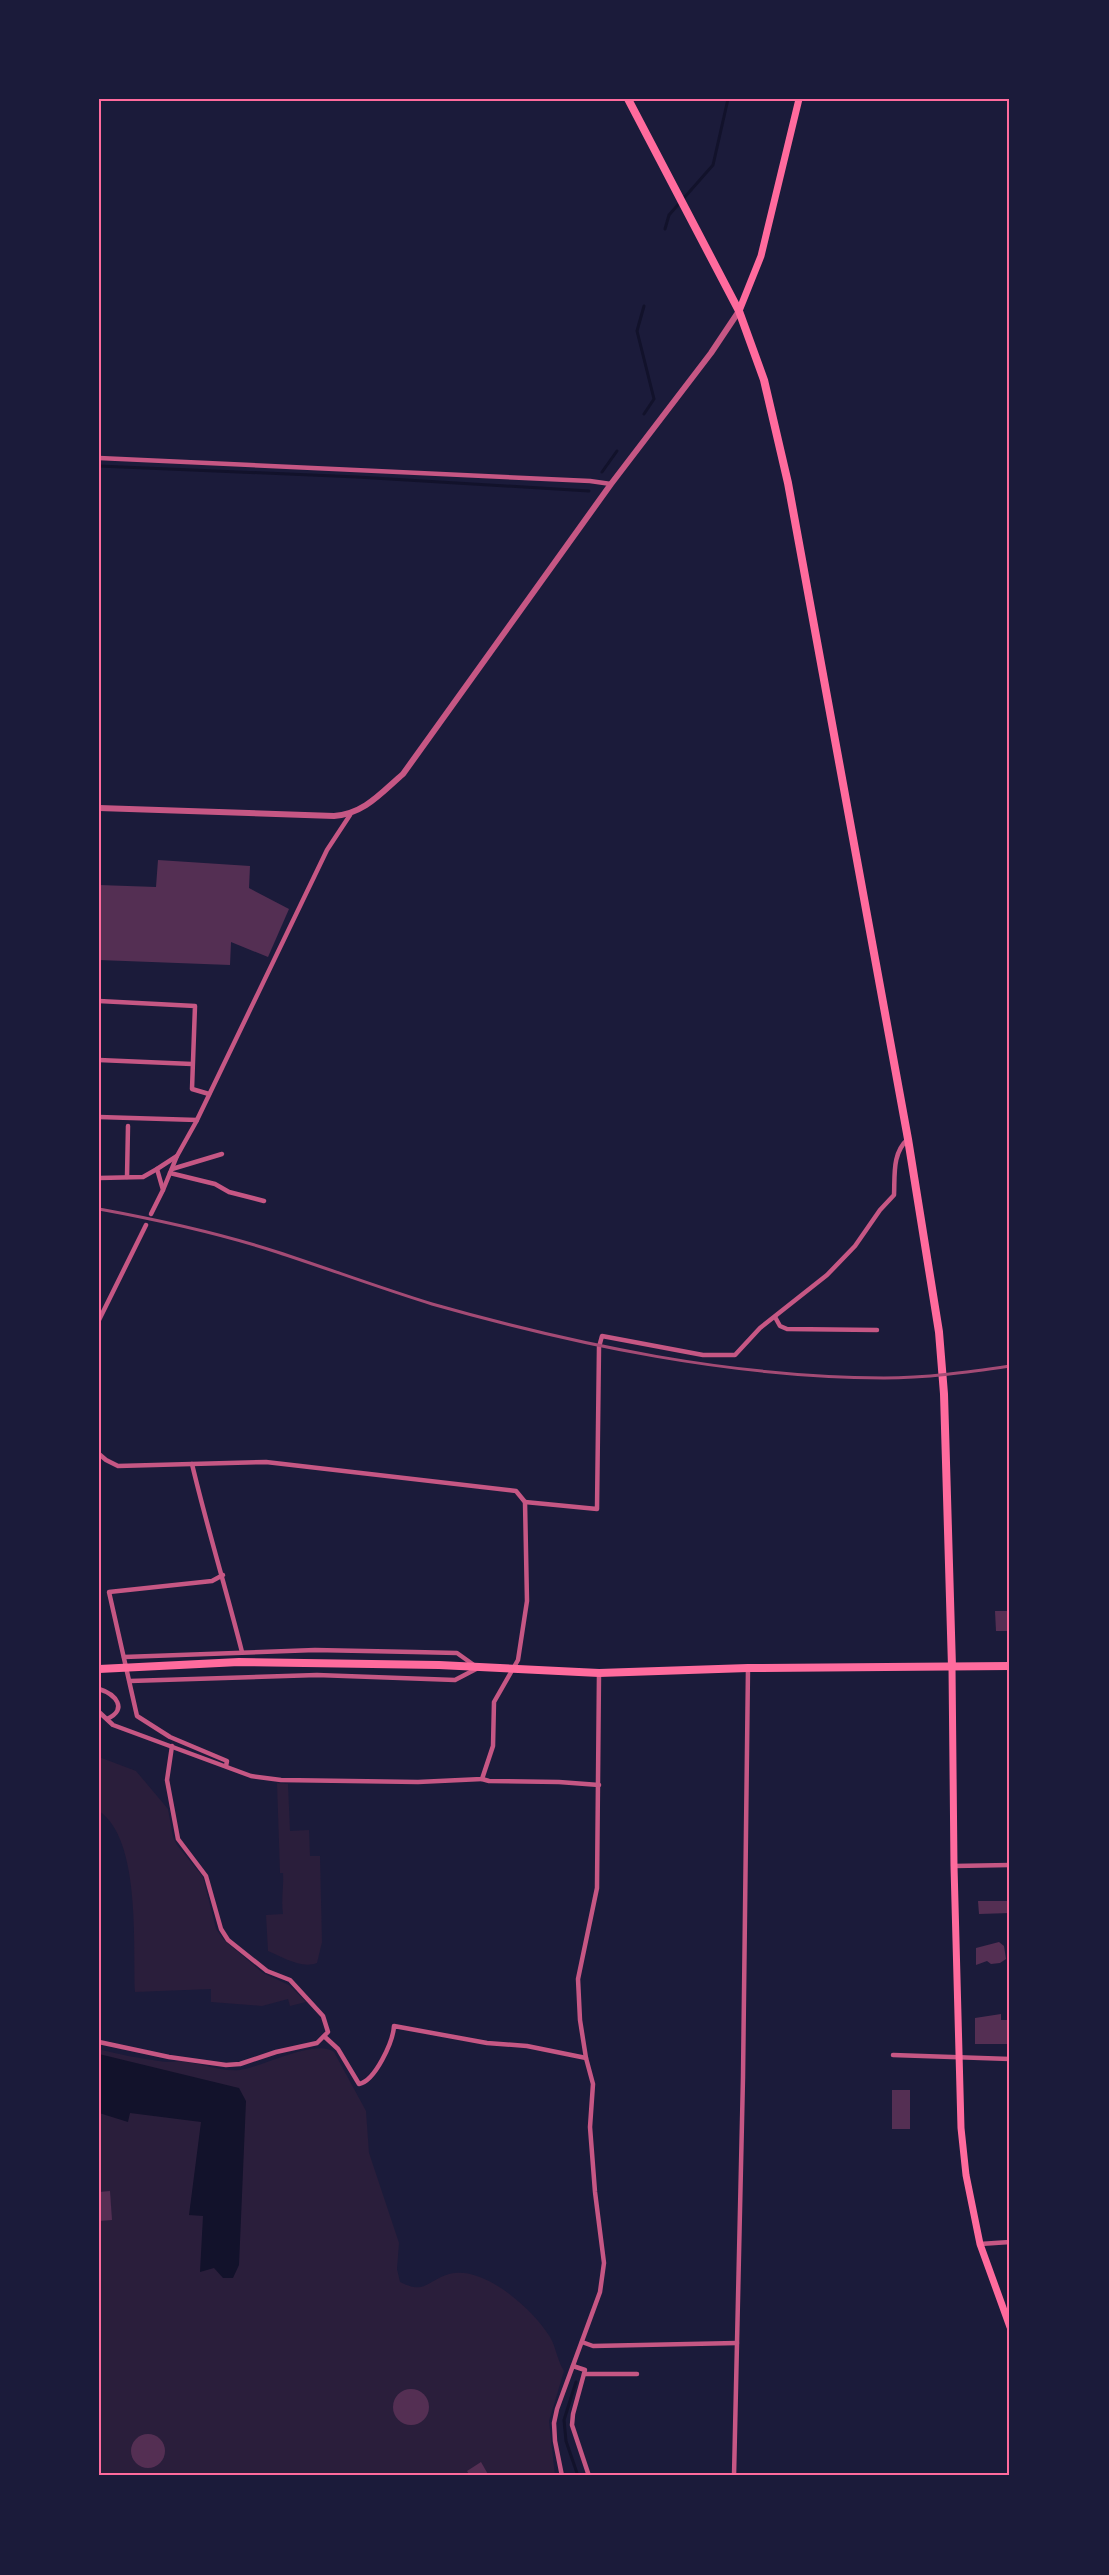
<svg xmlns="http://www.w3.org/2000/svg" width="1109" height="2575" viewBox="0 0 1109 2575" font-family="'Playfair Display',serif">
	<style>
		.green { fill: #2a1e3b }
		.water { fill: #12122b }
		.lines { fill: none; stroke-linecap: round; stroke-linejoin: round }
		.stream { stroke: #12122b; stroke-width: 3 }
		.building { fill: #542f53 }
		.minor { stroke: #c65784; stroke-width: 4.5 }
		.tertiary { stroke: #c65784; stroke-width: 6 }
		.secondary { stroke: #ff6b9d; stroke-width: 7 }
		.trunk { stroke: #ff6b9d; stroke-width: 8 }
		.rail { stroke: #a44b75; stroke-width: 3 }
		.neatline { fill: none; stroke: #ff6b9d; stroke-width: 2 }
	</style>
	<rect width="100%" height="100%" fill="#1b1b3a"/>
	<!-- green -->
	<g class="green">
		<path d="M99,1757l37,14 32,38 5,28 4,8 26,32 13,52 8,11 39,33 26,12 17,17 -16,4 -2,-7 -26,7 -51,-4v-13l-76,3c-2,-47 6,-153 -36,-181z"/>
		<path d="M277,1783l11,1 2,47 19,-1 1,26h10l2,86 -5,21c-16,6 -34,-6 -49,-12l-2,-36 17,-1c-2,-15 1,-29 0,-41h-3z"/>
		<path d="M99,2049c11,4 55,12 68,13 5,0 9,-1 14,-1 20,2 39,11 59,9 22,-3 76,-32 94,-18l32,59 3,42 30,90 -2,26 3,13c24,12 25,1 46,-7 35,-13 87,34 104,62 6,10 7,23 14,34l-15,50 6,55h-456z"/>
	</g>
	<!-- water -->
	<polygon class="water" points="99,2054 239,2088 246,2101 239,2265 233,2278 223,2278 214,2268 200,2272 203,2216 189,2215 201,2122 130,2113 128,2122 99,2113"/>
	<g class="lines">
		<!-- stream -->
		<g class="stream">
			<polyline points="665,229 669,215 713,165 728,99"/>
			<polyline points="644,306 637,331 654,399 644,414"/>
			<polyline points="99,466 357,477 589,491"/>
			<polyline points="602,472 617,451"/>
			<polyline points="576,2382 564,2420 566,2441 578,2476"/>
		</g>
	</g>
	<!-- building -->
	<g class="building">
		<polygon points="158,860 250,866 249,888 289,909 268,957 231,942 230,965 99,960 99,885 156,887"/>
		<polygon points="995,1611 1010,1611 1010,1631 996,1631"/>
		<polygon points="978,1901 1010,1901 1010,1913 979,1914"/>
		<polygon points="999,1942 1004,1946 1006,1959 1000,1963 991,1964 987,1961 976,1965 976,1948"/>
		<polygon points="1001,2014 1001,2020 1010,2020 1010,2044 975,2044 975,2018"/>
		<rect x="892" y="2090" width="18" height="39"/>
		<polygon points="110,2191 112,2220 99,2221 99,2192"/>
		<circle cx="411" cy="2407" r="18"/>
		<circle cx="148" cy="2451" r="17"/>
		<polygon points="481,2462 489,2476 470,2476 467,2471"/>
	</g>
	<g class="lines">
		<!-- minor -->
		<g class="minor">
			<polyline points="99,458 590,481 611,484"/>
			<polyline points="99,1001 195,1006 192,1089 209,1094"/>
			<polyline points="99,1060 192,1064"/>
			<polyline points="99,1117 197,1120"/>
			<polyline points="172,1169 222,1154"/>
			<polyline points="170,1173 215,1184 229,1192 264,1201"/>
			<polyline points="127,1177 128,1126"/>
			<polyline points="99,1178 143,1177 157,1169 177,1156 196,1122 327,850 350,815"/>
			<polyline points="163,1190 177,1156"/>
			<polyline points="151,1214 163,1190 157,1169"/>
			<polyline points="775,1317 780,1326 787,1329 877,1330"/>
			<polyline points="99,1320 146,1225"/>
			<polyline points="99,1454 106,1460 118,1466 266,1462 516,1491 525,1502 527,1601 518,1660 494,1702 493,1746 482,1779 418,1782 281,1780 251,1776 113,1725 99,1712"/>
			<path d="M192,1464c15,63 34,125 50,188"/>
			<path d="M525,1502l72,7 2,-162 3,-11 101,19h32l25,-27 67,-53 28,-29 25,-36 14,-15c1,-20 -2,-42 14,-56"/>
			<polyline points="223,1575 212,1581 109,1592 137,1716 170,1737 227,1761 226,1766"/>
			<polyline points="124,1657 315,1650 414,1652 457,1653 478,1668 455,1680 317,1675 130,1681"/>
			<path d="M99,1689c16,5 30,20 8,30"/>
			<polyline points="482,1779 489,1781 559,1782 599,1785"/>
			<polyline points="954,1866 1010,1865"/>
			<path d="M325,2037l13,12 21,35c16,-3 34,-42 35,-58l93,17 40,3 59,12"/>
			<polyline points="99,2042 169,2057 226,2065 240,2064 276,2052 317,2043 328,2032 323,2016 290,1980 267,1971 228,1940 221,1929 206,1876 178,1839 167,1780 172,1746"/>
			<polyline points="893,2055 1010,2059"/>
			<polyline points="980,2244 1010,2242"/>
			<polyline points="582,2342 593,2346 737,2343"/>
			<polyline points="573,2366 585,2370 573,2414 572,2425 589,2476"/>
			<polyline points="584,2374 637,2374"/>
			<polyline points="562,2476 555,2441 554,2423 557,2409 600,2292 604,2263 595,2192 590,2127 593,2084 586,2058 580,2020 578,1979 597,1888 599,1673"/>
			<polyline points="734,2476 743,2077 748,1668"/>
		</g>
		<!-- tertiary -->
		<path class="tertiary" d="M99,808l235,8c30,-2 47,-23 69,-42l208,-290 100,-131 28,-42"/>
		<!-- secondary -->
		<g class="secondary">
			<polyline points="739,311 761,256 799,99"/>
			<polyline points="952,1667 954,1866 961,2128 966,2175 980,2244 1010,2327"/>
		</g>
		<!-- trunk -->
		<g class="trunk">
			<polyline points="628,99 739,311 764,380 788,483 908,1139 939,1332 944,1394 952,1667"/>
			<polyline points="99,1669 239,1662 439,1665 599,1673 748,1668 1010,1666"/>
		</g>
		<!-- rail -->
		<path class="rail" d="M99,1209c60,11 120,24 178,43 52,17 103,36 155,52 148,42 299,73 452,74 42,0 85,-6 126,-12"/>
	</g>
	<!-- border -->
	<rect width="1109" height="2575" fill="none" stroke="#1b1b3a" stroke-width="201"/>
	<rect x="100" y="100" width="908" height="2374" class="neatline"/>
</svg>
